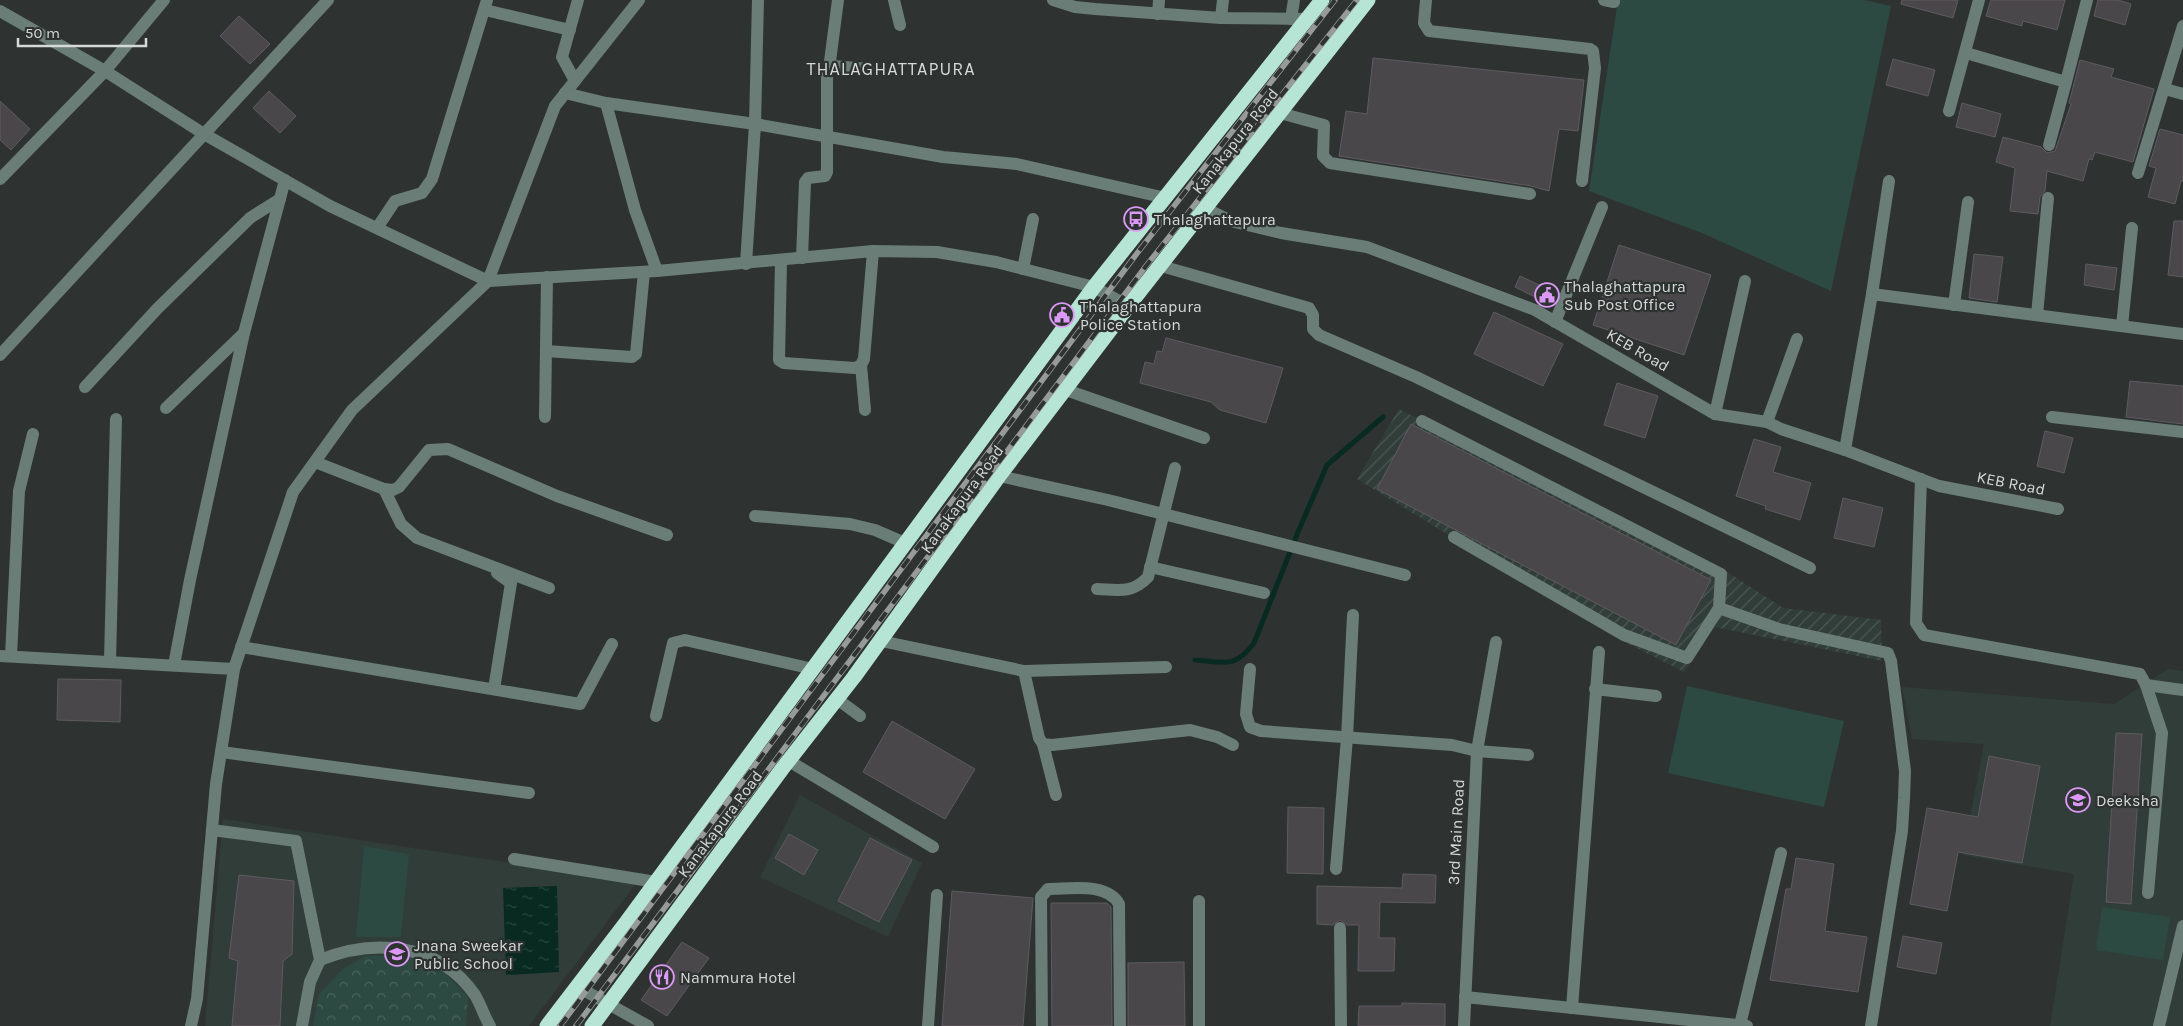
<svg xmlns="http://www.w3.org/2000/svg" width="2183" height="1026" viewBox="0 0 2183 1026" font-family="Karla,sans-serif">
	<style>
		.built { fill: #313d39 }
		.industrial { fill: url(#industrial-furrows) }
		.grass { fill: #2c4a41 }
		.park { fill: url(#park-crowns) }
		.water { fill: url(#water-ripples) }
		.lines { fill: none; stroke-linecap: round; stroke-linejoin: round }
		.stream { stroke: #082a21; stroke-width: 5 }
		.building { fill: #4a474b; stroke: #5e5b5f }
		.minor { stroke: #6a7d77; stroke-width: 12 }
		.highway { stroke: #b6e5d6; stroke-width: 15 }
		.rail-casing { stroke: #969a98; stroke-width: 5.5 }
		.rail { stroke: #2e3332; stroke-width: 4; stroke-dasharray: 11; stroke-linecap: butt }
		.labels { text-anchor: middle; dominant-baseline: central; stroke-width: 4.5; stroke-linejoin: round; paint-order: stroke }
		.street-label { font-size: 16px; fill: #d5d9d7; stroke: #2e3332 }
		.poi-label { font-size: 16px; fill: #d5d9d7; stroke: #2e3332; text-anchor: start }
		.neighbourhood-label { font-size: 18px; letter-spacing: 1px; fill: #d5d9d7; stroke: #2e3332 }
	</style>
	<defs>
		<pattern id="industrial-furrows" width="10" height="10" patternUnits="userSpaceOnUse" patternTransform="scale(1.25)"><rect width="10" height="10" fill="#313d39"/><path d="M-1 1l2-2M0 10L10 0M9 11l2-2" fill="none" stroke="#4e5855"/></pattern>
		<pattern id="park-crowns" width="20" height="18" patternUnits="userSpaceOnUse" patternTransform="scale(1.25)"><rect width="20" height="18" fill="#2c4a41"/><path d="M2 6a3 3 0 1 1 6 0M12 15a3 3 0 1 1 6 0" fill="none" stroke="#4a645c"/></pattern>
		<pattern id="water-ripples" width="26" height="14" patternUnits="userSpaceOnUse" patternTransform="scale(1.25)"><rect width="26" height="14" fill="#082a21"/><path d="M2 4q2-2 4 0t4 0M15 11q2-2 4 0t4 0" fill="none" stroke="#2b4840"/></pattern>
	</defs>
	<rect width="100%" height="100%" fill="#2e3332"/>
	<!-- built -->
	<g class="built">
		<polygon points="2168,669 2183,671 2183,1026 2050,1026 2074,874 1963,855 1984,744 1912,739 1902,687 2114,704"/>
		<polygon points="800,795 922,863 888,937 760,877"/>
		<polygon points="223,819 637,882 529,1026 205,1026"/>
	</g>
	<!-- industrial -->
	<polygon class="industrial" points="1399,409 1724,570 1783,608 1881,620 1882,661 1715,627 1684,672 1615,637 1357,479"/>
	<!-- grass -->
	<g class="grass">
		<polygon points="1618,0 1864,0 1891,6 1831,291 1702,233 1589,191"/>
		<polygon points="1687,686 1844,721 1824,807 1668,773"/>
		<polygon points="364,846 409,854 401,937 356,937"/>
		<polygon points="2102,907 2170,917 2163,960 2096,950"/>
	</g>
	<!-- park -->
	<polygon class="park" points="404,955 444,972 468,997 466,1026 313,1026 319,994 343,969 366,956"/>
	<!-- water -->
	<polygon class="water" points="557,886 559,972 506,975 503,888"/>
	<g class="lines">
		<!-- stream -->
		<path class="stream" d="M1195,660c29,2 40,9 59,-17l44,-111 29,-67 56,-48"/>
	</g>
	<!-- building -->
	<g class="building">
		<polygon points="1902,0 1958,0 1953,18 1901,4"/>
		<polygon points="1991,0 2065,0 2057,30 2023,21 2022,26 1986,16"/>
		<polygon points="2098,0 2118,0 2131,4 2125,25 2094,16"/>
		<polygon points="239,16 270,44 250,64 220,36"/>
		<polygon points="1373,58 1584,80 1578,131 1559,129 1549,191 1531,186 1339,156 1346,111 1367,114"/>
		<polygon points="1893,59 1935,70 1928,96 1886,85"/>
		<polygon points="2080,60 2114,69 2111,77 2154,89 2133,162 2095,152 2092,160 2089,159 2083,181 2047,171 2045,191 2040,197 2038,214 2010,211 2015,168 1996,162 2003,137 2041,147 2047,153 2055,151 2071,104 2069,103"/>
		<polygon points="269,91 296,116 280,133 253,108"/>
		<polygon points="0,101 30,129 11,150 0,140"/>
		<polygon points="1962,103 2001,114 1995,137 1956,127"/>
		<polygon points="2160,129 2183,135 2183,181 2181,181 2175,204 2148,197 2156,168 2149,166"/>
		<polygon points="2174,221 2183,221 2183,277 2168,275"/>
		<polygon points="1619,245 1711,275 1684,355 1593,325"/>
		<polygon points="1974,254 2003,257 1997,302 1969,298"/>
		<polygon points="2086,264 2117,268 2114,290 2084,285"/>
		<polygon points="1520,276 1558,294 1553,306 1515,287"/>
		<polygon points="1494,312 1563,344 1543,386 1474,354"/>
		<polygon points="1166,338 1283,368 1266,423 1220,410 1211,402 1140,383 1145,362 1154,364 1157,351 1162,352"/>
		<polygon points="2130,381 2183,386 2183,424 2126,417"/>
		<polygon points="1617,383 1658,396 1645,438 1604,425"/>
		<polygon points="1411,424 1711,580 1676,645 1377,489"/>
		<polygon points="2045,431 2073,438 2064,473 2037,466"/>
		<polygon points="1754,439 1781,447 1773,472 1811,483 1800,520 1765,509 1766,506 1736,496"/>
		<polygon points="1843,498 1883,508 1874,547 1834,538"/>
		<polygon points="58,679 121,680 120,722 57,720"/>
		<polygon points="892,721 975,769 945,819 863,772"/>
		<polygon points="2116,733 2142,734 2131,904 2106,902"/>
		<polygon points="1989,756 2040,766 2022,863 1958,852 1947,911 1910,904 1927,808 1978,817"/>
		<polygon points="1288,807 1324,808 1323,874 1287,873"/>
		<polygon points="789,834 818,850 804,875 775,858"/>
		<polygon points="870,838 912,860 879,922 838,901"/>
		<polygon points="1796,858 1834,864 1825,931 1867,937 1858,992 1770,980 1786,889 1791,889"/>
		<polygon points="1403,874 1436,875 1435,903 1380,902 1379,938 1395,938 1394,971 1358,971 1359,925 1347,925 1340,920 1333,925 1317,924 1317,886 1402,888"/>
		<polygon points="239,875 294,881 292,954 283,961 280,1026 232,1026 238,961 229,958"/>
		<polygon points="952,891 1033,898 1023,1026 942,1026"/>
		<polygon points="1051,903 1107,903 1111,907 1112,1026 1052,1026"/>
		<polygon points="1903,936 1942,943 1936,974 1897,967"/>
		<polygon points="682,942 709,958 667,1016 641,1000"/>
		<polygon points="1184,962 1185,1026 1128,1026 1128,963"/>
		<polygon points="1402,1003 1445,1004 1445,1026 1358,1026 1359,1006 1402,1006"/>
	</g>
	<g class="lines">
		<!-- minor -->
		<g class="minor">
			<polyline points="894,0 900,25"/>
			<polyline points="1053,0 1075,7 1095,9 1221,18 1309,19"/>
			<polyline points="1426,0 1424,23 1429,31 1590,49 1593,51 1595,68 1582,181"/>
			<polyline points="1604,0 1614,2"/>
			<polyline points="485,10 570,30"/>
			<polyline points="0,11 105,71 204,134 330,206 488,281 555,106 639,0"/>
			<polyline points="1158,14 1159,0"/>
			<polyline points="1221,18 1223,0"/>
			<polyline points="1291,19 1294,0"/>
			<polyline points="1966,53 2066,82 2087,0"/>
			<polyline points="829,69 838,0"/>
			<polyline points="575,81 562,57 578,0"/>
			<polyline points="2165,89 2183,94"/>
			<polyline points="565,93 606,103 755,124 943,157 1017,164 1166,198"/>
			<polyline points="606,103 635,210 657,271 873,251 937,252 996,262 1094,287 1128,306"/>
			<polyline points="1949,111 1979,0"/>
			<polyline points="1280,113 1324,125 1323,156 1330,163 1530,194"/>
			<polyline points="2049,145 2066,82"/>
			<polyline points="2138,173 2183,26"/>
			<polyline points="0,179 105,71 164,0"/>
			<polyline points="1205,208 1231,221 1281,233 1367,247 1535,310 1715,414 1767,422 1781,429 1845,450 1939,486 2058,509"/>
			<polyline points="377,228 395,201 422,193 432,179 487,0"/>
			<polyline points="802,258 805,182 808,178 825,176 827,172 827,73 829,69 833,66 868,69"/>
			<polyline points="781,261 779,360 784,363 855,368 861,365 864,359 873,251"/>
			<polyline points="746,264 755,124 758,0"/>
			<polyline points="1161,266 1309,308 1313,315 1313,329 1319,335 1416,377 1810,568"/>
			<polyline points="1023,269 1033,219"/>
			<polyline points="1872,294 1889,181"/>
			<polyline points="1954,305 1968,202"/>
			<polyline points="2037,315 2048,198"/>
			<polyline points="1555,322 1602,207"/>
			<polyline points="2122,326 2132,228"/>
			<polyline points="546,351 632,357 636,354 644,272"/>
			<polyline points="0,355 328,0"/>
			<polyline points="861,365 865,410"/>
			<polyline points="85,387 157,309 250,218 280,199"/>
			<polyline points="1066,390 1204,438"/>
			<polyline points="166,408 244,333"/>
			<polyline points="1715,414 1745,281"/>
			<polyline points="545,417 547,277"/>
			<polyline points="2052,417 2183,432"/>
			<polyline points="1422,421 1721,574 1719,608"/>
			<polyline points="1767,422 1797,339"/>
			<polyline points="1845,450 1872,294 2183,334"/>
			<polyline points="315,462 384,489 393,490 399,487 429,450 448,449 557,496 667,535"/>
			<polyline points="999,476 1108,500 1405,575"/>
			<polyline points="1921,479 1916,623 1924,635 2140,674 2146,685 2162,733 2148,893"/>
			<polyline points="384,489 401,524 417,538 549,588"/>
			<polyline points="755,516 850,524 875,530 905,543"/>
			<polyline points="1454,537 1624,635 1687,658 1719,608 1779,629 1888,653 1891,661 1905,771 1904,798 1902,831 1871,1026"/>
			<polyline points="1150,567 1264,593"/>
			<path d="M1097,589c22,1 35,5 51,-12l27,-109"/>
			<polyline points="881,641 1024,671 1166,667"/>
			<polyline points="241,647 580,704 612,644"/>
			<polyline points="0,656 234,669"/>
			<polyline points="11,656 19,491 33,434"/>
			<polyline points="110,661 116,419"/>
			<polyline points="174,665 190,580 244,333 285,180"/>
			<polyline points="1250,669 1246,714 1250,727 1261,731 1452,745 1477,751 1528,755"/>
			<polyline points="1024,671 1039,738 1043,744 1052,745 1190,730 1217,737 1233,745"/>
			<polyline points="2146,685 2183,690"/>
			<polyline points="494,689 511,583 497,573"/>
			<polyline points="1595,689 1656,696"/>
			<polyline points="837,699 860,716"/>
			<polyline points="656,716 673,643 685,640 813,669"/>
			<polyline points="1043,744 1056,795"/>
			<polyline points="221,752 529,793"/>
			<polyline points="789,761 933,847"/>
			<polyline points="212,830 296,841 320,960 310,982 302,1026"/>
			<polyline points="514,859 656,882"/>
			<polyline points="1336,869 1347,738 1353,615"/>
			<polyline points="1340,928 1341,1026"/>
			<path d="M320,960c55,-22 119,-17 155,35 6,10 9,21 15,31"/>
			<polyline points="578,987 648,1026"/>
			<polyline points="1465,997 1747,1026"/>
			<polyline points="1572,1008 1599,652"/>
			<polyline points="1740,1025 1781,853"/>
			<polyline points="191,1026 197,999 216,784 234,669 293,492 352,410 488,281 657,271"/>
			<polyline points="928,1026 937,895"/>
			<path d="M1042,1026l-1,-129 7,-8c22,0 59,-7 71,15l1,122"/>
			<polyline points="1199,1026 1199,901"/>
			<polyline points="1464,1026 1477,751 1496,642"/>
			<polyline points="2159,1026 2183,926"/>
		</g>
		<!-- highway -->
		<g class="highway">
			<polyline points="547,1026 625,924 1094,287 1322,0"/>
			<polyline points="592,1026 782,769 854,677 999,476 1133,300 1368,0"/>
		</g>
		<!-- rail casing -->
		<g class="rail-casing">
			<g id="rail">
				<polyline points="560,1026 1135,256 1335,0"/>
				<polyline points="576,1026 1146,266 1357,0"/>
			</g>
		</g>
		<!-- rail -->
		<use href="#rail" class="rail"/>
	</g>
	<!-- icons -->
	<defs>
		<g id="bus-ring" transform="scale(1.25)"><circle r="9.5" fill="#2e3332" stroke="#db99f5" stroke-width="1.5"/><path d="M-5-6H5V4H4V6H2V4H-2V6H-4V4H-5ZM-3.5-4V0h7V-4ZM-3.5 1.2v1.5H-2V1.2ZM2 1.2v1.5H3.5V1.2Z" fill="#db99f5"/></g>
		<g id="civic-ring" transform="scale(1.25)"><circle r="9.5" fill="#2e3332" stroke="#db99f5" stroke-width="1.5"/><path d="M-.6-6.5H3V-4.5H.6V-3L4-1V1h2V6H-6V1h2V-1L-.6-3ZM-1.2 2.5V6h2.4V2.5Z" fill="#db99f5"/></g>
		<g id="school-ring" transform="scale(1.25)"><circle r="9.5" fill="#2e3332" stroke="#db99f5" stroke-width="1.5"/><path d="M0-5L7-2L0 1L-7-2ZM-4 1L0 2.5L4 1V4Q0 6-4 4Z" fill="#db99f5"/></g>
		<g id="restaurant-ring" transform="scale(1.25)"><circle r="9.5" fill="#2e3332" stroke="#db99f5" stroke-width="1.5"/><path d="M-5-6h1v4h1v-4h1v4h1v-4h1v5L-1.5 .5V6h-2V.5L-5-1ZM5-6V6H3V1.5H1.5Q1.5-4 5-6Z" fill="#db99f5"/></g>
	</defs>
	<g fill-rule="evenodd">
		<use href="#bus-ring" x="1136" y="219"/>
		<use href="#civic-ring" x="1547" y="295"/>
		<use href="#civic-ring" x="1062" y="315"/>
		<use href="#school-ring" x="2078" y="800"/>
		<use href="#school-ring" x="397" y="954"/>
		<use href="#restaurant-ring" x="662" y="977"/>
	</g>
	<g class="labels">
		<!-- street labels -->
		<g class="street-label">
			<text transform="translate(1235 141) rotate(-52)">Kanakapura Road</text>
			<text transform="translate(1638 350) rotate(30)">KEB Road</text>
			<text transform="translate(2011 483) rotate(11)">KEB Road</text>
			<text transform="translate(962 499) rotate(-54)">Kanakapura Road</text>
			<text transform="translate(720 824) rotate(-53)">Kanakapura Road</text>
			<text transform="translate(1456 832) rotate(-87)">3rd Main Road</text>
		</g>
		<!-- poi labels -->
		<g class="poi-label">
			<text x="1154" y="219">Thalaghattapura</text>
			<text x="1564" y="286">Thalaghattapura<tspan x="1564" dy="18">Sub Post Office</tspan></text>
			<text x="1080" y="306">Thalaghattapura<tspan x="1080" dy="18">Police Station</tspan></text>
			<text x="2096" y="800">Deeksha</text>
			<text x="414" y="945">Jnana Sweekar<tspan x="414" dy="18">Public School</tspan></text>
			<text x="680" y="977">Nammura Hotel</text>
		</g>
		<!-- neighbourhood labels -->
		<g class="neighbourhood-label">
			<text x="891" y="69">THALAGHATTAPURA</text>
		</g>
	</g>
	<!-- scale -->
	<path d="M18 38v8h128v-8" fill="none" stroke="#d5d9d7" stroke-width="2.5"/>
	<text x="25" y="38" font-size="15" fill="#d5d9d7" stroke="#2e3332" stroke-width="4" paint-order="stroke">50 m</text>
</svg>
